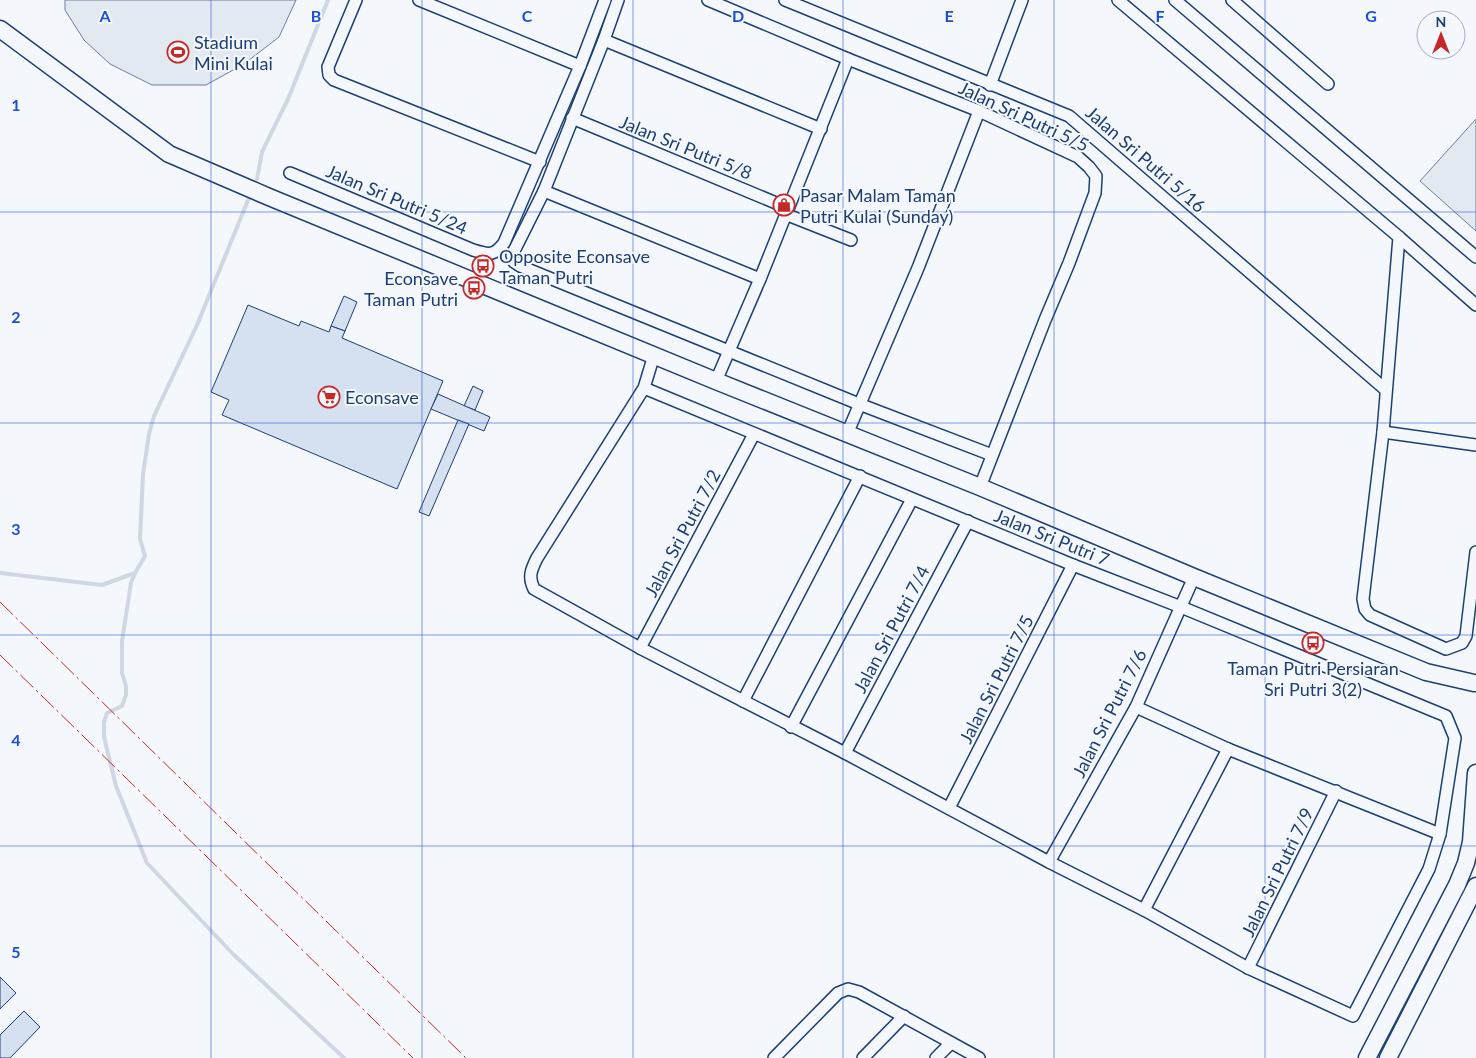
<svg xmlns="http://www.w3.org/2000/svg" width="1476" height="1058" viewBox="0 0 1476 1058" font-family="Lato,sans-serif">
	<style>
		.garden { fill: #e3e9f0; stroke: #687fa3 }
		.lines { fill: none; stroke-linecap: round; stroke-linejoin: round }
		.stream { stroke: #cfd7e4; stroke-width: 4 }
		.building { fill: #d5e0f0; stroke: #1d3f73 }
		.street-casing { stroke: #1d3f73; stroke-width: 14 }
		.secondary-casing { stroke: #1d3f73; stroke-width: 19 }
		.street { stroke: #f4f7fb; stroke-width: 11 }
		.secondary { stroke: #f4f7fb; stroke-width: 16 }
		.power { stroke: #c62828; stroke-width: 1; stroke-dasharray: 18 4 2.5 4; stroke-linecap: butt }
		.grid { fill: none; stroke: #1d4ed8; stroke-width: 1; stroke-opacity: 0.55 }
		.labels { text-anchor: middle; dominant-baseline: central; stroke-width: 4; stroke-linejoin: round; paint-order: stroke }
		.poi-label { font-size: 18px; fill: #1d3f73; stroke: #f4f7fb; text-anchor: start }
		.street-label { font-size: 18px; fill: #1d3f73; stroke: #f4f7fb }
		.grid-label { font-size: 16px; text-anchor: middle; font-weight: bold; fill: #1d4ed8; stroke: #f4f7fb; stroke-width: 4; stroke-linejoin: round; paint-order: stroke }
	</style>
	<rect width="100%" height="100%" fill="#f4f7fb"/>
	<!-- garden -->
	<g class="garden">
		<polygon points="65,0 296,0 279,37 244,64 206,85 152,85 110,64 84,40 65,10"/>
		<polygon points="1476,119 1476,231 1420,181"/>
	</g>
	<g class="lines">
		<!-- stream -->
		<g class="stream">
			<polyline points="254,186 257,179 262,152 288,99 328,0"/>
			<polyline points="251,193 197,325 154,416 149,434 143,474 140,539 145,556 135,573 131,583 122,641 122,673 126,686 126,695 122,706 107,713 104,722 104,737 116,786 147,863 233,954 344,1058"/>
			<polyline points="0,573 102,585 135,573"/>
		</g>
	</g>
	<!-- building -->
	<g class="building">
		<polygon points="344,296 357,302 345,331 331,326"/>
		<polygon points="248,305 299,326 301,321 329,332 331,326 345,331 342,338 443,381 397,489 222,415 229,400 211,392"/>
		<polygon points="473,386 483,391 475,410 464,406"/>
		<polygon points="438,394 490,417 484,431 431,409"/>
		<polygon points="458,420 469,424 429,516 419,512"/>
		<polygon points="0,977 16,993 0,1009"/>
		<polygon points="24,1011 40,1027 10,1058 0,1058 0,1035"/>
	</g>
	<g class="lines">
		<!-- street casing -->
		<g class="street-casing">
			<g id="street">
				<polyline points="356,0 328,67 329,75 334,80 540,162"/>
				<polyline points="419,0 580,66"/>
				<polyline points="618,0 604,40 544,191 512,255 514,262 520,266 859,404 992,455"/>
				<polyline points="708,0 848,59 979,111 1078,157 1089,167 1096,176 1095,193 1069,263 1045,320 980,487"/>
				<polyline points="785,0 1069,116 1386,390"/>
				<polyline points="1118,0 1399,237 1383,432 1363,599 1365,609 1370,615 1446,649 1462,643 1466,636 1476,552"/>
				<polyline points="1175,0 1476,257"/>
				<polyline points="1232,0 1328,84"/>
				<polyline points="604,40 821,129"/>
				<polyline points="990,85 1022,0"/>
				<polyline points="572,118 788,208"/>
				<path d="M290,173l183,77c16,5 21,6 31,-7l76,-177 25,-66"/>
				<polyline points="544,191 760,279"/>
				<polyline points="785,214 851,240"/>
				<polyline points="1399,237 1476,305"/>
				<polyline points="716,381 760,279 848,59"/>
				<path d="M644,388l429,177 108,42 265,109 9,22 -15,96 -11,35 -76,147 -105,-48 -104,-58 -95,-48 -204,-109 -205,-105 -106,-59c-6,-12 -3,-19 3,-31l107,-170 10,-33"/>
				<polyline points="1383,432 1476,445"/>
				<polyline points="847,434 918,268 979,111"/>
				<polyline points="640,648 754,434"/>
				<polyline points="743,701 860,476"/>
				<polyline points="1136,707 1228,749 1440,834"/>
				<polyline points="791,727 912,499"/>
				<polyline points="845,753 968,521"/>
				<polyline points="949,808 1073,565"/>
				<polyline points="1049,862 1136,707 1194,577"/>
				<polyline points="1144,910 1228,749"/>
				<polyline points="1248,968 1336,791"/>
				<polyline points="774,1058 838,993 848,989 859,992 979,1058"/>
				<polyline points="863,1058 904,1016"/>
				<polyline points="936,1058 951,1043"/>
			</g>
		</g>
		<!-- secondary casing -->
		<g class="secondary-casing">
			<g id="secondary">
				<polyline points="0,29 169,154 269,197 716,381 980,487 1194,577 1426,672 1474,683"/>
				<polyline points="1367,1058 1457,885 1466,863 1471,842 1476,773"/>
				<polyline points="1388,1058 1476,886"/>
			</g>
		</g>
		<!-- street -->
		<use href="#street" class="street"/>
		<!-- secondary -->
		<use href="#secondary" class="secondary"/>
		<!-- power -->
		<g class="power">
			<polyline points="0,602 466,1058"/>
			<polyline points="0,655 413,1058"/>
		</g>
	</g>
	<!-- grid -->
	<path class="grid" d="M211,0v1058M422,0v1058M633,0v1058M843,0v1058M1054,0v1058M1265,0v1058M0,212h1476M0,423h1476M0,635h1476M0,846h1476"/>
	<!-- icons -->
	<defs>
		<g id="stadium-ring" transform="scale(1.125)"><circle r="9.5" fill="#f4f7fb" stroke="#c62828" stroke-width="1.5"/><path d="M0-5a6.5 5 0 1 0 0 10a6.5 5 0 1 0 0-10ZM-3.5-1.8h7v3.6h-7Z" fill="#c62828"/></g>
		<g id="shop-ring" transform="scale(1.125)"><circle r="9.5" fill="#f4f7fb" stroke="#c62828" stroke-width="1.5"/><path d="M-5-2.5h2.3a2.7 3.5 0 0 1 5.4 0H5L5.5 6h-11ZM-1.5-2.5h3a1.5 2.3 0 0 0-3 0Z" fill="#c62828"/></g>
		<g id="bus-ring" transform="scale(1.125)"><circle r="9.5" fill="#f4f7fb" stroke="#c62828" stroke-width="1.5"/><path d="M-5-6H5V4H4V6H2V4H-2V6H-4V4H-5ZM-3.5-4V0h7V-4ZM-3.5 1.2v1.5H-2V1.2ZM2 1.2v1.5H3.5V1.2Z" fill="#c62828"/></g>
		<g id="supermarket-ring" transform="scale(1.125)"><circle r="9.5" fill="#f4f7fb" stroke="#c62828" stroke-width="1.5"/><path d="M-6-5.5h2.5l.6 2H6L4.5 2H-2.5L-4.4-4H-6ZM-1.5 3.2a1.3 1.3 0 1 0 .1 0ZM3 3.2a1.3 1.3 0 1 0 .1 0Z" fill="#c62828"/></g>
	</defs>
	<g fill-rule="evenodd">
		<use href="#stadium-ring" x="178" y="52"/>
		<use href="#shop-ring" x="784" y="205"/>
		<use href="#bus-ring" x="483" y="266"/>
		<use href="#bus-ring" x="474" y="288"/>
		<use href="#supermarket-ring" x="329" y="397"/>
		<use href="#bus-ring" x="1313" y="643"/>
	</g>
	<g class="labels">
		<!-- poi labels -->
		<g class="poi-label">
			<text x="194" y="42">Stadium<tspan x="194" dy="21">Mini Kulai</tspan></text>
			<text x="800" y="195">Pasar Malam Taman<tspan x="800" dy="21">Putri Kulai (Sunday)</tspan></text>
			<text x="499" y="256">Opposite Econsave<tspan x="499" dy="21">Taman Putri</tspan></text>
			<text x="458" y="278" text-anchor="end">Econsave<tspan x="458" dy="21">Taman Putri</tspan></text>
			<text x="345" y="397">Econsave</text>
			<text x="1313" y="668" text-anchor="middle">Taman Putri Persiaran<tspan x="1313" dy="21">Sri Putri 3(2)</tspan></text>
		</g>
		<!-- street labels -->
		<g class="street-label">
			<text transform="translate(1024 116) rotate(25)">Jalan Sri Putri 5/5</text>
			<text transform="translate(686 147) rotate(22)">Jalan Sri Putri 5/8</text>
			<text transform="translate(1146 159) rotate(41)">Jalan Sri Putri 5/16</text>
			<text transform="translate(397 199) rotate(23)">Jalan Sri Putri 5/24</text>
			<text transform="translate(682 533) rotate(-62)">Jalan Sri Putri 7/2</text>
			<text transform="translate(1052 537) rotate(22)">Jalan Sri Putri 7</text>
			<text transform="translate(891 629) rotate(-62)">Jalan Sri Putri 7/4</text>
			<text transform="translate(996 679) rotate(-63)">Jalan Sri Putri 7/5</text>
			<text transform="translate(1109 713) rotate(-63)">Jalan Sri Putri 7/6</text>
			<text transform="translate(1277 872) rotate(-64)">Jalan Sri Putri 7/9</text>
		</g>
	</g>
	<g class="grid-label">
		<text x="105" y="22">A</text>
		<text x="316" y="22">B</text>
		<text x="527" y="22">C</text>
		<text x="738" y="22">D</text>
		<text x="949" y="22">E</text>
		<text x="1160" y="22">F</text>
		<text x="1371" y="22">G</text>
		<text x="16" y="111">1</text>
		<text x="16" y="323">2</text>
		<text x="16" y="535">3</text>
		<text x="16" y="746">4</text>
		<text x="16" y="958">5</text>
	</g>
	<!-- north arrow -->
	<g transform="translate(1441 35)"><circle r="24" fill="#f4f7fb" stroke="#9eadc5"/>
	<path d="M0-4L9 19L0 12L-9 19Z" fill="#c62828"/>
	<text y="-8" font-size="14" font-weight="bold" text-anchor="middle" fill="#1d3f73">N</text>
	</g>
</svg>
